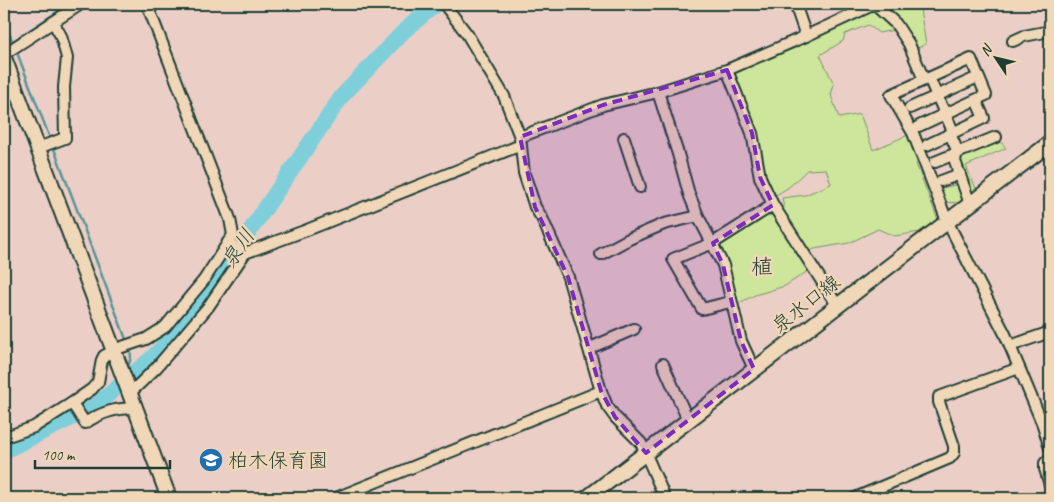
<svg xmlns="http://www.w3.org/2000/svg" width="1054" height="502" viewBox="0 0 1054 502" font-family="Caveat,'Klee One',sans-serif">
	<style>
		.green { fill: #cde69c; stroke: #769268 }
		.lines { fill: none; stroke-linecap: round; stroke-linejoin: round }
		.stream { stroke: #599598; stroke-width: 2.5 }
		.river { stroke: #7fcfdb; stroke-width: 16 }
		.street-casing { stroke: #1f3d34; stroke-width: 14 }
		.secondary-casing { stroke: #1f3d34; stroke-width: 18 }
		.street { stroke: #f0d7b8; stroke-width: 10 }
		.secondary { stroke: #f0d7b8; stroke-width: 14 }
		.marked { fill: #7b2cbf; fill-opacity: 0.2; stroke: #7b2cbf; stroke-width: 4; stroke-dasharray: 10 6; stroke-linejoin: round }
		.labels { text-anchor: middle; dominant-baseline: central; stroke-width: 5; stroke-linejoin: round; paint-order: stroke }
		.street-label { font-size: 20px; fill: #1f3d34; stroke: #f0d7b8 }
		.poi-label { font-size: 20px; fill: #1f3d34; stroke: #f0d7b8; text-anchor: start }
		.water-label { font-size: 21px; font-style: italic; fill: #294c45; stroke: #f0d7b8 }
		.quarter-label { font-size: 22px; fill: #1f3d34; stroke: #f0d7b8 }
	</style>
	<rect width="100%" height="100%" fill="#ebcfc6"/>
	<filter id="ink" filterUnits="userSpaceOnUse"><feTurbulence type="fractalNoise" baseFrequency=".02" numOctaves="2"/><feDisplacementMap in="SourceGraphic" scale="10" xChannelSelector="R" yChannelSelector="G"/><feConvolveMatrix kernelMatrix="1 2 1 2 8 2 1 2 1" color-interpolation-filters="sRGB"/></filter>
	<g filter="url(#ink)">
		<!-- green -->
		<g class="green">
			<path d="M894,4h25l7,40 -13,6 -19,-20 -15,3 -11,-8 -23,9 -2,7 -23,14 14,29 -3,11 8,23 21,-4 13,36 42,-18 11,20 -10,12 22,56 -18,12 -26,4 -16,-7 -29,14 -35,6 -14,8 11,12 -26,17 -30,9 -20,10 -17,-70c11,-8 23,-15 36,-19 16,-4 13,4 30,-8l-2,-10 23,-3 26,-11 -5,-15 -19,1 -18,17 -13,8 -7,-11 -19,-51h-4l-21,-57 147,-67 10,7 13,-6z"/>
			<polygon points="999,140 1006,148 966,166 978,193 961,203 943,202 938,189 955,185 953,161 970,151"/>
		</g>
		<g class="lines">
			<!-- stream -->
			<g class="stream">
				<polyline points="4,21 14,45"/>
				<polyline points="4,47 69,4"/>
				<polyline points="16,50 51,141"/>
				<polyline points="577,121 605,110 626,105"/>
				<polyline points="53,146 127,342"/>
				<path d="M126,370c4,-7 7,-16 3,-23"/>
				<polyline points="115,390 120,381"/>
			</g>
			<!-- river -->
			<polyline class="river" points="4,451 94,407 153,357 193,314 342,96 405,30 436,4"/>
			<!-- street casing -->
			<g class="street-casing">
				<g id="street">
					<polyline points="444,4 467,34 504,96 520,137 524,173 535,207 542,218 568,277 601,391 607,406 615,417 641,443 665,498"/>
					<polyline points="795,4 806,36"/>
					<polyline points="874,4 896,24 909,44 924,80"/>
					<polyline points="1013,41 1024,36 1050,31"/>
					<polyline points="4,54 81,4"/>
					<polyline points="727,70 752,133 760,177 773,205 837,305"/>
					<polyline points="929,78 952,129 951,136 957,150 955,161 970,204"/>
					<polyline points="658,92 678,154 689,194 698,216 723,265 741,341 754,369"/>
					<polyline points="910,108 978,77"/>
					<polyline points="919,126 986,95 971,59 891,95 913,133 947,221 1005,334 1043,425 1050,448"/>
					<polyline points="520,137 603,105 658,92 727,70 806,36 875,4"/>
					<polyline points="624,138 640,187"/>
					<polyline points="927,145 984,118 976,100"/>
					<polyline points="38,148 65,138 64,87 67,58 61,36 53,22"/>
					<polyline points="935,162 996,137"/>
					<polyline points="941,181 960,174"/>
					<polyline points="228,242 245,253"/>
					<polyline points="601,254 629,239 664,224 698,216"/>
					<polyline points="730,302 702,309 673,259 713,243 773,205"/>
					<polyline points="1010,346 1050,332"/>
					<polyline points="590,348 634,329"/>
					<polyline points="663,364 688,420"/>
					<polyline points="130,393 156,368 208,307 245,253 307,230 521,145"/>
					<path d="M72,403l13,20c17,-11 31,-15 51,-15"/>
					<polyline points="4,435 11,435 34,427 72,403 92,389 98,382 102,360 104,356 119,348 146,339 165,327 204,280 233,235 230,219 147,4"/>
					<polyline points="1050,459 1045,463 1045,469 1050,485"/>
					<polyline points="336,498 601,391"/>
					<polyline points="855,498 950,458 954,453 954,446 939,402 939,397 1019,368"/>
				</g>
			</g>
			<!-- secondary casing -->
			<g class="secondary-casing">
				<g id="secondary">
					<polyline points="4,58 169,498"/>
					<polyline points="587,498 1050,143"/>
				</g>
			</g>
			<!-- street -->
			<use href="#street" class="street"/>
			<!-- secondary -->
			<use href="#secondary" class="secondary"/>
		</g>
	</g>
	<!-- marked area -->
	<path class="marked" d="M727,70l25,63 8,44 13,28 -60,38 10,22 18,76 13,28 -108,84 -31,-36 -14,-26 -33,-114 -33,-70 -15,-70 83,-32z"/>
	<!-- icons -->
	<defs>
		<g id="school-disc" transform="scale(1.25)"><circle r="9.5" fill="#1f6fb2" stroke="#f0d7b8"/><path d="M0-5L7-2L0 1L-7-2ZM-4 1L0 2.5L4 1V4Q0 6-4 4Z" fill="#fff"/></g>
	</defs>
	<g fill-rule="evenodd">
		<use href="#school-disc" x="211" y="460"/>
	</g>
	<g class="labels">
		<!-- street labels -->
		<g class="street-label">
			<text transform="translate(806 304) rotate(-38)">泉水口線</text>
		</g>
		<!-- poi labels -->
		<g class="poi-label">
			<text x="228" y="460">柏木保育園</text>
		</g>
		<!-- water labels -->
		<g class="water-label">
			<text transform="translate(238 248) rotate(-56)">泉川</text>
		</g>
		<!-- quarter labels -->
		<g class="quarter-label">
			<text x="762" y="267">植</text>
		</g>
	</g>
	<!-- margin -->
	<rect width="1054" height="502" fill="none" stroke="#f0d7b8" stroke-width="20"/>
	<rect x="10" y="10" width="1034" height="482" fill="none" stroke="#1f3d34" stroke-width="2" filter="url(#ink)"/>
	<!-- north arrow -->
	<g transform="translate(996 58) rotate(305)" stroke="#f0d7b8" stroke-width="4" paint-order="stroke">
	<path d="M0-4L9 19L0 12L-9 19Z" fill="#1f3d34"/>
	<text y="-8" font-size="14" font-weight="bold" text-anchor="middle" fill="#1f3d34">N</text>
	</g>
	<!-- scale -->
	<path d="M35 460v8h135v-8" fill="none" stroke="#1f3d34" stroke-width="2.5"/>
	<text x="42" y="460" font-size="15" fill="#1f3d34" stroke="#f0d7b8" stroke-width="4" paint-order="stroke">100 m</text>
</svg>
